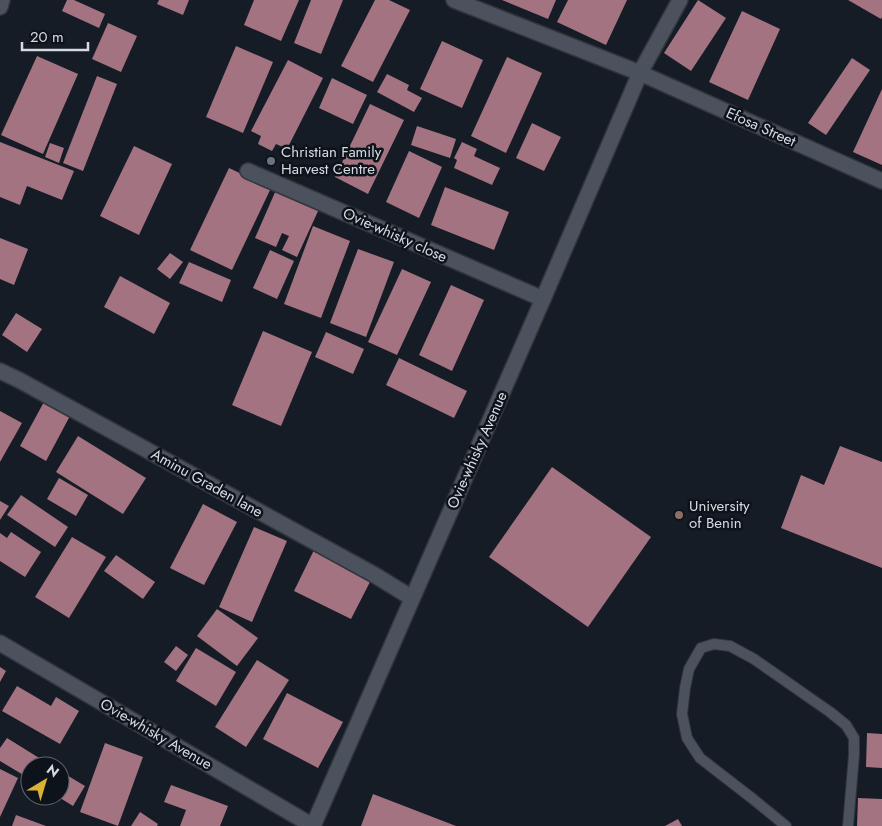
<svg xmlns="http://www.w3.org/2000/svg" width="882" height="826" viewBox="0 0 882 826" font-family="Jost,sans-serif">
	<style>
		.building { fill: #a37381 }
		.lines { fill: none; stroke-linecap: round; stroke-linejoin: round }
		.lane-casing { stroke: #31353c; stroke-width: 12 }
		.street-casing { stroke: #31353c; stroke-width: 18 }
		.lane { stroke: #4b525d; stroke-width: 10 }
		.street { stroke: #4b525d; stroke-width: 15 }
		.worship-dot { fill: #6b7280; stroke: #0d131b; stroke-width: 2 }
		.education-dot { fill: #8d6e63; stroke: #0d131b; stroke-width: 2 }
		.labels { text-anchor: middle; dominant-baseline: central; stroke-width: 5; stroke-linejoin: round; paint-order: stroke }
		.street-label { font-size: 15px; fill: #d6dae0; stroke: #0d131b }
		.poi-label { font-size: 15px; fill: #d6dae0; stroke: #0d131b; text-anchor: start }
	</style>
	<rect width="100%" height="100%" fill="#161c25"/>
	<!-- building -->
	<g class="building">
		<polygon points="67,0 74,0 105,14 99,28 62,11"/>
		<polygon points="159,0 189,0 183,15 157,4"/>
		<polygon points="254,0 299,0 281,41 244,25"/>
		<polygon points="311,0 343,0 321,54 294,43"/>
		<polygon points="375,0 389,0 410,10 373,82 341,66"/>
		<polygon points="502,0 556,0 548,19"/>
		<polygon points="568,0 627,0 606,45 557,22"/>
		<polygon points="698,0 726,18 691,71 664,53"/>
		<polygon points="848,0 882,0 882,17 881,19"/>
		<polygon points="742,11 780,29 748,100 709,82"/>
		<polygon points="108,23 137,36 121,72 92,59"/>
		<polygon points="442,41 483,60 462,108 420,89"/>
		<polygon points="236,46 273,62 243,133 206,117"/>
		<polygon points="37,56 78,74 43,154 1,135"/>
		<polygon points="507,57 542,73 506,153 471,136"/>
		<polygon points="852,58 870,70 826,135 808,123"/>
		<polygon points="288,60 323,78 287,149 276,144 272,151 258,144 261,136 251,131"/>
		<polygon points="387,74 409,85 407,90 422,98 414,112 377,92"/>
		<polygon points="97,76 117,84 83,171 63,163"/>
		<polygon points="332,78 367,95 353,124 319,108"/>
		<polygon points="882,89 882,165 853,152"/>
		<polygon points="370,104 404,120 368,194 335,177"/>
		<polygon points="532,123 561,137 544,171 516,158"/>
		<polygon points="417,126 456,139 450,158 411,145"/>
		<polygon points="0,142 74,171 62,200 27,186 20,205 0,197"/>
		<polygon points="462,142 477,149 474,156 500,168 492,185 454,168 457,160 454,158"/>
		<polygon points="50,143 64,148 59,163 45,157"/>
		<polygon points="134,146 172,164 139,235 100,216"/>
		<polygon points="409,151 442,167 419,218 386,202"/>
		<polygon points="229,168 271,188 232,270 190,250"/>
		<polygon points="445,187 509,212 494,250 431,225"/>
		<polygon points="276,190 319,209 297,257 282,250 289,236 282,233 276,247 255,238"/>
		<polygon points="313,226 350,241 321,318 284,304"/>
		<polygon points="0,238 28,249 14,285 0,279"/>
		<polygon points="358,249 394,262 366,337 330,323"/>
		<polygon points="270,250 294,261 277,299 253,288"/>
		<polygon points="170,253 183,262 170,279 157,269"/>
		<polygon points="189,262 231,280 222,302 179,283"/>
		<polygon points="402,269 431,282 397,355 368,342"/>
		<polygon points="120,276 170,303 154,334 104,307"/>
		<polygon points="451,285 484,300 452,371 419,355"/>
		<polygon points="16,313 42,329 27,352 2,335"/>
		<polygon points="263,331 312,352 281,426 232,405"/>
		<polygon points="326,332 364,349 353,374 315,357"/>
		<polygon points="399,358 467,391 454,418 386,385"/>
		<polygon points="45,400 71,414 46,461 20,446"/>
		<polygon points="0,411 22,423 0,462"/>
		<polygon points="78,436 146,478 123,514 56,472"/>
		<polygon points="840,446 882,462 882,568 781,528 801,475 824,485"/>
		<polygon points="552,467 651,537 588,627 489,557"/>
		<polygon points="59,478 88,495 76,516 47,499"/>
		<polygon points="21,495 68,527 55,547 7,515"/>
		<polygon points="0,501 9,506 0,520"/>
		<polygon points="203,504 237,522 204,585 170,568"/>
		<polygon points="254,527 287,541 252,622 219,607"/>
		<polygon points="11,532 41,552 25,577 0,561 0,533 7,538"/>
		<polygon points="72,537 106,557 69,618 35,597"/>
		<polygon points="314,550 372,578 351,619 294,591"/>
		<polygon points="116,555 155,582 143,599 104,571"/>
		<polygon points="217,609 258,638 237,666 197,636"/>
		<polygon points="176,646 188,655 176,671 164,662"/>
		<polygon points="196,648 236,672 216,706 176,681"/>
		<polygon points="257,660 289,680 246,747 215,727"/>
		<polygon points="0,667 6,671 0,682"/>
		<polygon points="17,686 51,706 56,697 79,711 60,744 2,711"/>
		<polygon points="287,693 343,722 318,768 263,739"/>
		<polygon points="867,733 882,734 882,768 866,767"/>
		<polygon points="7,738 52,766 30,766 30,779 0,761 0,748"/>
		<polygon points="105,743 143,757 118,826 80,812"/>
		<polygon points="0,769 18,778 0,817"/>
		<polygon points="60,771 85,786 73,806 57,796 60,796"/>
		<polygon points="171,785 228,806 220,826 180,826 186,810 164,802"/>
		<polygon points="373,794 456,826 361,826"/>
		<polygon points="858,798 882,799 882,826 857,826"/>
		<polygon points="140,812 158,824 157,826 131,826"/>
		<polygon points="16,815 46,826 12,826"/>
		<polygon points="678,819 682,826 665,826"/>
	</g>
	<g class="lines">
		<!-- lane casing -->
		<g class="lane-casing">
			<polyline id="lane" points="786,826 753,799 700,758 687,738 682,714 685,688 689,669 701,648 714,644 730,646 754,659 830,712 846,725 854,738 854,755 848,826"/>
		</g>
		<!-- street casing -->
		<g class="street-casing">
			<g id="street">
				<polyline points="454,0 640,73 882,181"/>
				<polyline points="0,7 2,0"/>
				<polyline points="248,171 543,299"/>
				<polyline points="0,371 19,380 373,574 412,598"/>
				<polyline points="0,643 313,826"/>
				<polyline points="313,826 543,299 640,73 680,0"/>
			</g>
		</g>
		<!-- lane -->
		<use href="#lane" class="lane"/>
		<!-- street -->
		<use href="#street" class="street"/>
	</g>
	<!-- markers -->
	<circle class="worship-dot" cx="271" cy="161" r="5"/>
	<circle class="education-dot" cx="679" cy="515" r="5"/>
	<g class="labels">
		<!-- street labels -->
		<g class="street-label">
			<text transform="translate(761 127) rotate(24)">Efosa Street</text>
			<text transform="translate(395 235) rotate(24)">Ovie-whisky close</text>
			<text transform="translate(477 450) rotate(-66)">Ovie-whisky Avenue</text>
			<text transform="translate(207 483) rotate(29)">Aminu Graden lane</text>
			<text transform="translate(156 734) rotate(30)">Ovie-whisky Avenue</text>
		</g>
		<!-- poi labels -->
		<g class="poi-label">
			<text x="281" y="152">Christian Family<tspan x="281" dy="17">Harvest Centre</tspan></text>
			<text x="689" y="506">University<tspan x="689" dy="17">of Benin</tspan></text>
		</g>
	</g>
	<!-- north arrow -->
	<g transform="translate(45 781) rotate(38)"><circle r="24" fill="#0d131b" stroke="#5d636a"/>
	<path d="M0-4L9 19L0 12L-9 19Z" fill="#dbb233"/>
	<text y="-8" font-size="14" font-weight="bold" text-anchor="middle" fill="#d6dae0">N</text>
	</g>
	<!-- scale -->
	<path d="M22 42v8h66v-8" fill="none" stroke="#d6dae0" stroke-width="2.5"/>
	<text x="30" y="42" font-size="15" fill="#d6dae0" stroke="#0d131b" stroke-width="4" paint-order="stroke">20 m</text>
</svg>
